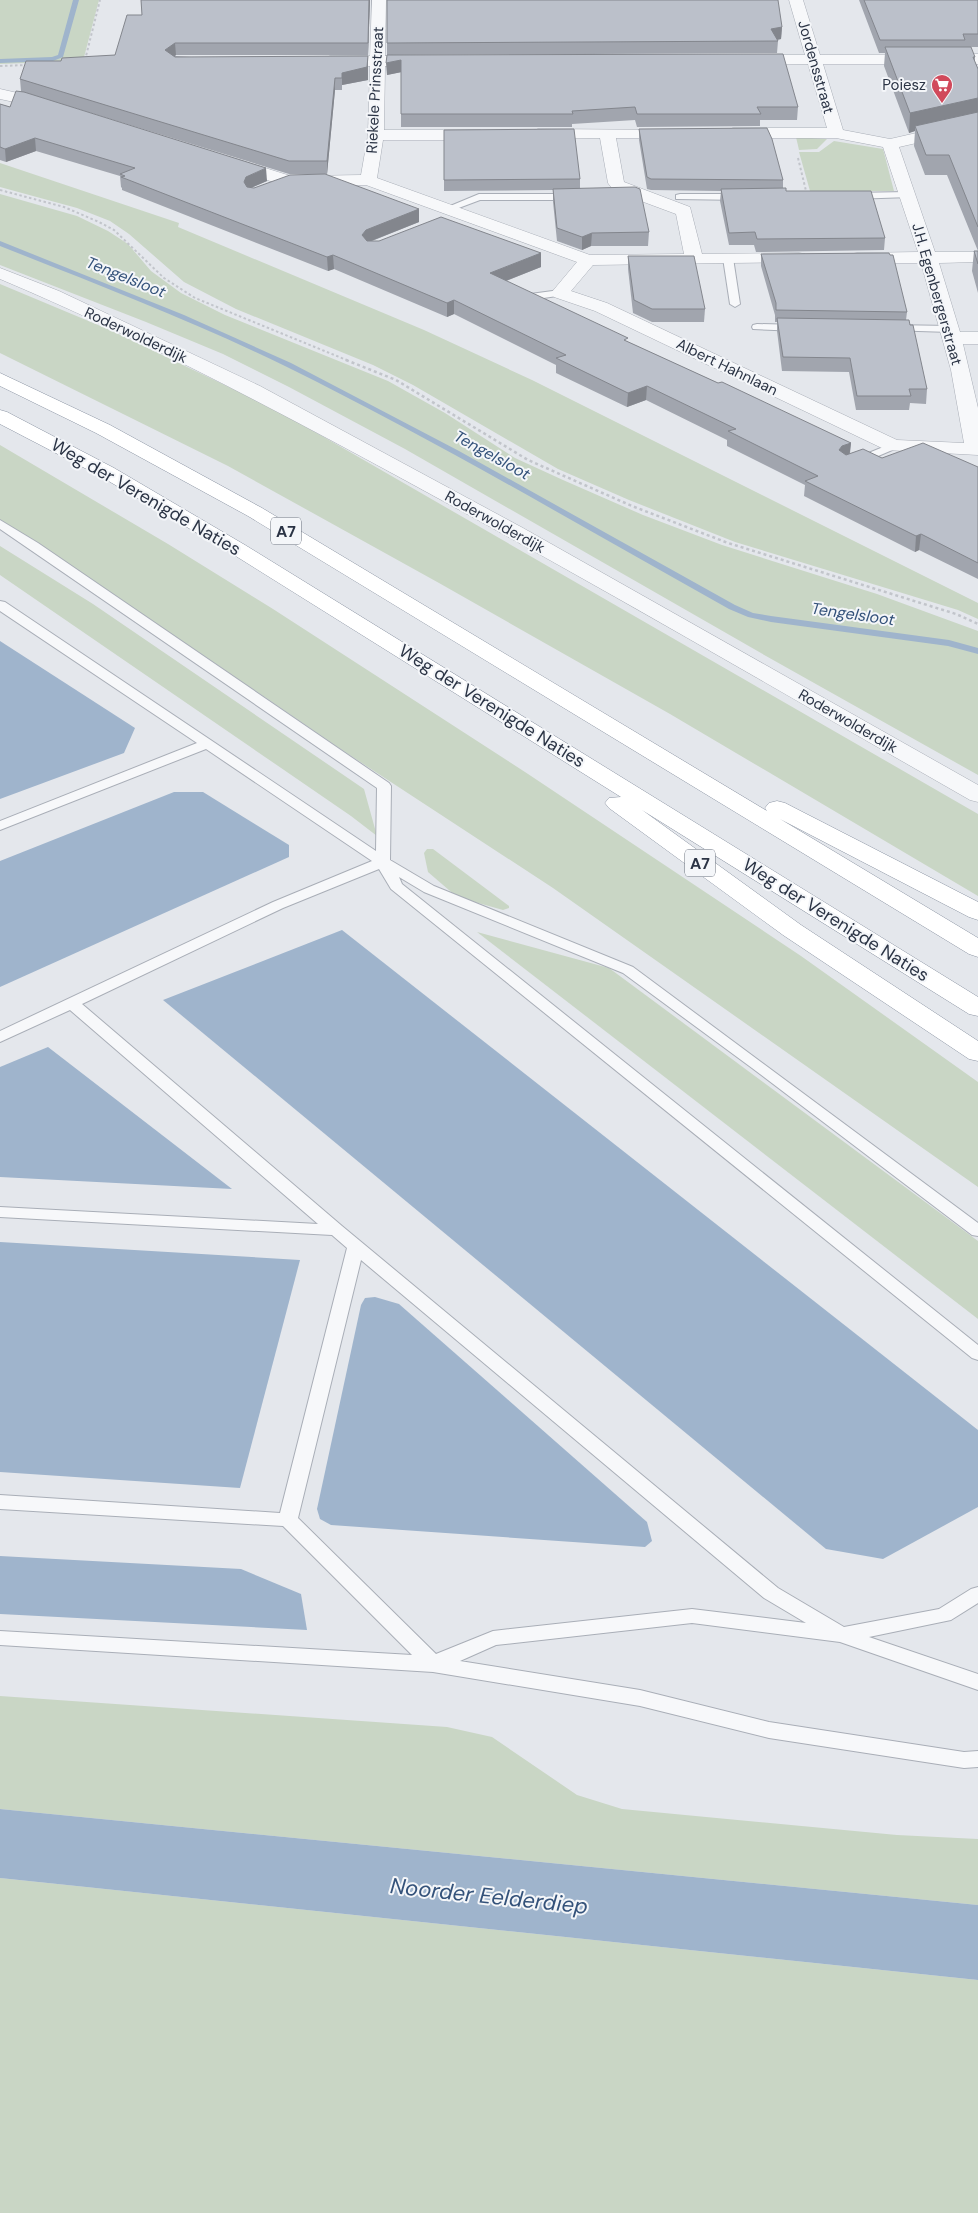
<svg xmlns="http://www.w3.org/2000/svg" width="978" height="2213" viewBox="0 0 978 2213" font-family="'DM Sans',sans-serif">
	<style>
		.green { fill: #c9d6c5 }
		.water { fill: #9fb4cc }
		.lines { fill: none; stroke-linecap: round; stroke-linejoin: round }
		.stream { fill: #9fb4cc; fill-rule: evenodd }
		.service-casing { stroke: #a9aeb7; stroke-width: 2 }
		.minor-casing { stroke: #a9aeb7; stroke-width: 1 }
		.tertiary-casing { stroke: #a9aeb7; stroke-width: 1 }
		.motorway-casing { stroke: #8b94a3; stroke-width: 1 }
		.path-far1 { stroke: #c2c5cb; stroke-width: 2; stroke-dasharray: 2.5 2.5; stroke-linecap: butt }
		.path { stroke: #c2c5cb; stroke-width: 2.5; stroke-dasharray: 3 3; stroke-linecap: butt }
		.service { fill: #f7f8fa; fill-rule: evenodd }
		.minor { fill: #f7f8fa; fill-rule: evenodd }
		.tertiary { fill: #f7f8fa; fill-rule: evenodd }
		.motorway { fill: #fff; fill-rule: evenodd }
		.wall { fill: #a1a5ae }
		.shaded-wall { fill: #83868d }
		.building { fill: #bbc0ca; stroke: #83868d }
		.labels { text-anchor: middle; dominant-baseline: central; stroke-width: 4; stroke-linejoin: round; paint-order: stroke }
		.far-street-label { font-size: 15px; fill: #2b3445; stroke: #f4f6f9 }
		.far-poi-label { font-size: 15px; fill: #2b3445; stroke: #f4f6f9; text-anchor: end }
		.far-water-label { font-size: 16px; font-style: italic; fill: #34527a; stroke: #f4f6f9 }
		.shield { fill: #f4f6f9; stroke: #676e7b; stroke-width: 1 }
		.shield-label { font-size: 16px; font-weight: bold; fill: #2b3445 }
		.street-label { font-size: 18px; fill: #2b3445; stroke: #f4f6f9 }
		.near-water-label { font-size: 22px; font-style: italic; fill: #34527a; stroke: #f4f6f9 }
	</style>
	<rect width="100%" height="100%" fill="#e4e7ec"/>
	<!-- green -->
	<g class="green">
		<polygon points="0,0 99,0 83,61 0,64"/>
		<polygon points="796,137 827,139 817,149 799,150"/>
		<polygon points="834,141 883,149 894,191 810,191 799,152 819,152"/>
		<polygon points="0,163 179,223 178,227 424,330 532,380 978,603 978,619 958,610 735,542 629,500 558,469 413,385 373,365 236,309 184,282 129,234 110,221 77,208 0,187"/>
		<polygon points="0,194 77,216 108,231 128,244 151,271 181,293 225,315 388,381 445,413 515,458 563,480 643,515 722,545 877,594 978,631 978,775 766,656 405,449 289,387 223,354 146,322 0,265"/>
		<polygon points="0,284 110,330 277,410 978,814 978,896 670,714 439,583 228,466 0,353"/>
		<polygon points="0,445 168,544 273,609 525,772 801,956 978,1082 978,1187 553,888 345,752 203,655 39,547 0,525"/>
		<polygon points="0,546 93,604 364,789 377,836 351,816 0,575"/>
		<polygon points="427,849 433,849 509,906 509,908 503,910 457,897 428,872 424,853"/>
		<polygon points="477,932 609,968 978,1241 978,1319"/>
		<polygon points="0,1696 447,1727 492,1737 577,1795 622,1809 897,1835 978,1839 978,1905 0,1809"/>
		<polygon points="0,1878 978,1980 978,2213 0,2213"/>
	</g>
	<!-- water -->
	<g class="water">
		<polygon points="0,641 135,728 124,753 0,799"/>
		<polygon points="174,792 203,792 289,845 289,857 0,987 0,861"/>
		<polygon points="342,930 978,1430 978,1507 883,1559 826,1549 163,1000"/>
		<polygon points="48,1047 232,1189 0,1177 0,1067"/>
		<polygon points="0,1242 300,1260 240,1488 0,1472"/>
		<polygon points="375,1297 399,1304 647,1522 652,1541 645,1547 331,1525 320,1519 317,1509 361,1305 365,1298"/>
		<polygon points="0,1556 241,1569 301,1594 307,1630 0,1614"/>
		<polygon points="0,1809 978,1905 978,1980 0,1878"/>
	</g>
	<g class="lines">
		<!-- stream -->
		<g class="stream">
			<polygon points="73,0 79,0 63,57 53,61 0,63 0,59 52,57 58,55"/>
			<path d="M0,241l184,74 107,48 168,88 276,154 18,8 18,3 178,24 29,8v6l-30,-8 -177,-24 -23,-5 -19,-8c-147,-82 -292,-168 -442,-242 -94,-46 -191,-83 -287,-121z"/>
		</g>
		<!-- service casing -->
		<g class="service-casing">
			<g id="service">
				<polygon points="907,192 912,195 910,197 852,199 847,196 852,193"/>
				<polygon points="479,194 567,194 572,197 567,200 480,200 448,212 443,209"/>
				<polygon points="680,194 743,194 748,197 743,200 676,199 676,195"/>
				<polygon points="728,255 733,258 740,304 735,307 730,304 723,258"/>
				<polygon points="560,290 564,291 564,295 523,301 518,298 523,295"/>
				<polygon points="757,324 799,325 804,328 799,331 753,329 752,327 753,325"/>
				<polygon points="891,325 950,326 955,329 950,332 887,330 886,328"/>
				<polygon points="893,443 897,444 899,446 897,448 857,465 853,467 847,463 849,461"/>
				<path d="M0,520l38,23 351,240 2,3 -1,74 44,26 199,81 345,256v13l-6,-1 -220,-167 -129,-95 -199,-81 -25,-15 3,7 576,461v15l-6,-2 -581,-469 -12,-20 -96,39 -201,96 260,222 436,362 66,39 95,-18 32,-20 7,-2v16l-27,17 -82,17 109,37v16l-138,-48 -148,-19 -196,22 -36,16 180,29 129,32 195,30 14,-1v16l-14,1 -195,-30 -129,-32 -207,-34 -433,-27v-14l412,24 -129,-129 -283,-17v-14l280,18 67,-265 -15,-13 -332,-18v-10l318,17 -248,-214 -70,32v-11l273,-129 99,-41 -166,-112 -206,81v-9l197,-78 -197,-132v-10l5,1 371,249 1,-63 -377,-259zM361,1260l403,338 42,25 -114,-14 -199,22 -57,23 -138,-136z"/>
			</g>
		</g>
		<!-- minor casing -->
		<g class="minor-casing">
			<g id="minor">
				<polygon points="372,0 386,0 385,56 425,56 430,58 433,61 430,64 425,66 385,66 384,130 480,130 486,132 488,135 486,138 480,140 383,140 377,178 590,255 684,254 676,214 614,191 608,183 600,138 538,139 532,137 530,134 532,131 538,129 683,130 685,133 683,136 677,138 616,138 624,182 690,207 702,254 799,253 805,254 808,258 805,262 593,265 571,291 607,303 897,440 964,443 951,370 921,263 857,263 851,262 848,258 851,254 857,253 918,252 883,147 836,138 733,138 727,136 725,133 727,130 733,128 827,128 808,64 748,65 743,63 740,60 743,57 748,55 805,55 789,0 803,0 820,55 978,54 978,64 823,64 843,130 890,139 978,119 978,129 899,147 935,252 978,252 978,262 939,263 960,332 978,332 978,344 963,344 978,408 978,455 886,450 595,311 554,297 551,293 577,262 366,185 299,185 297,181 299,177 305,176 361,175 368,135 370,66 330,66 325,64 322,61 325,58 330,56 370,56"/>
				<polygon points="0,89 57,102 59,105 57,108 51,110 0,99"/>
				<polygon points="230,157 294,177 296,181 294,185 269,196 257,196 255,192 257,188 273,182 224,165 222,162 224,159"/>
			</g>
		</g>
		<!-- tertiary casing -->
		<g class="tertiary-casing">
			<path id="tertiary" d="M0,268l59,23 201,95 263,142 455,257v17l-8,-2c-189,-108 -377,-218 -569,-322 -131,-71 -263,-141 -401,-199z"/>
		</g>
		<!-- motorway casing -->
		<g class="motorway-casing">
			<g id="motorway">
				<polygon points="0,373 110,425 262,508 767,811 765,808 769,803 777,801 785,803 978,902 978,920 969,917 780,819 978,938 978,957 969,954 248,516 96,433 0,386"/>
				<polygon points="0,410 7,412 114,468 245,545 978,997 978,1016 969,1014 642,810 801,925 978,1041 978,1061 969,1059 783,935 609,808 605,803 609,798 621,797 231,553 100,476 0,424"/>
			</g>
		</g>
		<!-- path-far1 -->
		<g class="path-far1">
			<polyline points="85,60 100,0"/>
			<polyline points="0,66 27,65"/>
			<polyline points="798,158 807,195"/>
			<polyline points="0,190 64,207 99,222 114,230 164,278 195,298 349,361"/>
		</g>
		<!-- path -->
		<polyline class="path" points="346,360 396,380 528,460 632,506 728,543 956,614 978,624"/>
		<!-- service -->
		<use href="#service" class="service"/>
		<!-- minor -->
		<use href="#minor" class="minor"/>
		<!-- tertiary -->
		<use href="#tertiary" class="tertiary"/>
		<!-- motorway -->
		<use href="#motorway" class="motorway"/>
	</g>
	<!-- wall -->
	<g class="wall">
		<polygon points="141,0 370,0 368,55 176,55 175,56 368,68 368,80 342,85 342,90 335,90 327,174 289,174 65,105 267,181 251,188 419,209 419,222 372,241 541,253 541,267 506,281 628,342 718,383 851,443 850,454 882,458 978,467 978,579 919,550 915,552 804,496 805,485 727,446 727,440 646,400 627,407 556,373 556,365 454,314 447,317 334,269 328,271 122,190 122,188 121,187 120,176 36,151 6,162 0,160 0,104 10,107 21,91 20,79 61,61 115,55 142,15"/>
		<polygon points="859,0 978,0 978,47 965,47 975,57 975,62 978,69 978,293 972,271 974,251 978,251 947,175 925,175 914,146 915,131 909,133 884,66 885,53 879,53"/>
		<polygon points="782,27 781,39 777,40 778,41 777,53 387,55 387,43"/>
		<polygon points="387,55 798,107 797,120 760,120 760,126 637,127 635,120 572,124 572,127 401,127 401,72 387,75"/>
		<polygon points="639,129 783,180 783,188 786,191 885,238 884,250 756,252 754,245 729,245 720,201 721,191 651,190 647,189 639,140"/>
		<polygon points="444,130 580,179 580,188 649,232 648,246 591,246 582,250 557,241 553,202 553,190 444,191"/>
		<polygon points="761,254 907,312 906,320 927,389 926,404 910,403 909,410 856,410 849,372 782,371 777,331 777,322 775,322 775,315 761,266"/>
		<polygon points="628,256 705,309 704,322 652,322 633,313 628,269"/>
	</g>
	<!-- shaded-wall -->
	<g class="shaded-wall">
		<polygon points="369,0 370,0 368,55 368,43"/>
		<polygon points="782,27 781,39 770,41 771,29"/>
		<polygon points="175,43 176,55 166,62 165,50"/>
		<polygon points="368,56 368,80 342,85 342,90 342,73"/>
		<polygon points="401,60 402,72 387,75 386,63"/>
		<polygon points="335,78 335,90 327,174 327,161"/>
		<polygon points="978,98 978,113 915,126 915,131 909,133 910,113"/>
		<polygon points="35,138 36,151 6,162 5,149"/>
		<polygon points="266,168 267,181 246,190 244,182 246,177"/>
		<polygon points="419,209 419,222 366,243 362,235 366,230"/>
		<polygon points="592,233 591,246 582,250 582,237"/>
		<polygon points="541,253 541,267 490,287 490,273"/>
		<polygon points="333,255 334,269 328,271 327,257"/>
		<polygon points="454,300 454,314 447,317 447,303"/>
		<polygon points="647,386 646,400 627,407 628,393"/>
		<polygon points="851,443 849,458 839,450 842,446"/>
		<polygon points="921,534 919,550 915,552 916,536"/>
	</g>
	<!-- building -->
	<g class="building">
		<polygon points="141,0 369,0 368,43 175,43 165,50 175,57 368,56 367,67 342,73 342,78 335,78 327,161 289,161 20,79 26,61 61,61 62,58 115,55 127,15 142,15"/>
		<polygon points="387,0 778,0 782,27 771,29 778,41 387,43"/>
		<polygon points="864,0 978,0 978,34 963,34 965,40 880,40"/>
		<polygon points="885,47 971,47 975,57 973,57 978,69 978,98 910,113"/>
		<polygon points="783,54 798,107 757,107 761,114 637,114 635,107 572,111 573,114 401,114 401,60 386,63 387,55"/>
		<polygon points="16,91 24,92 266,168 246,177 244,182 247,187 254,188 290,175 325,174 419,209 366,230 362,235 367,241 379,241 441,217 541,253 490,273 628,338 624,340 718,383 722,382 851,443 842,446 839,450 846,455 863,449 882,458 923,443 978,467 978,563 921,534 916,536 805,481 818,476 728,431 736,429 647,386 628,393 556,358 566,355 454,300 447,303 333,255 327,257 121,177 125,176 120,174 135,168 35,138 5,149 0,147 0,104 10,107"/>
		<polygon points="978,112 978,227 949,155 926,155 915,126"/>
		<polygon points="767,128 772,139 783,180 651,179 647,177 639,129"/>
		<polygon points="574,129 580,179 444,180 444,130"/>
		<polygon points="635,187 640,189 649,232 592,233 582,237 557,228 553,189"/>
		<polygon points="786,188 786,191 871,191 885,238 757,239 755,232 729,233 721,189"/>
		<polygon points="974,251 978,251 978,264"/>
		<polygon points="889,253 890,255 893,255 907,312 776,310 776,303 761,254"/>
		<polygon points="628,256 694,256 705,309 652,309 634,300"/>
		<polygon points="777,318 909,320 910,325 913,325 927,389 909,389 911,396 857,396 850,358 783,357"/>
	</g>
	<!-- icons -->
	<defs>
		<g id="supermarket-pin" transform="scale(1.125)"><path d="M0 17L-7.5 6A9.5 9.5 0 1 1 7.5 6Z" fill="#d1495b" stroke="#f4f6f9"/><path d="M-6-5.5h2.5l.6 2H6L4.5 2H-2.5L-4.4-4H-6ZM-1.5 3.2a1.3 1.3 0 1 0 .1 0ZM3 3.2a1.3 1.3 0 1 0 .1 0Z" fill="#fff"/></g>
	</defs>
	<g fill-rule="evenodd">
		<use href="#supermarket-pin" x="942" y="85"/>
	</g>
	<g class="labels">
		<!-- far-street labels -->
		<g class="far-street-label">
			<text transform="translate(816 67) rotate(74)">Jordensstraat</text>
			<text transform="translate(375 90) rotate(-87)">Riekele Prinsstraat</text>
			<text transform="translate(937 294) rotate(74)">J.H. Egenbergerstraat</text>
			<text transform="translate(136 335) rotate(25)">Roderwolderdijk</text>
			<text transform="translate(727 367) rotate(26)">Albert Hahnlaan</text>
			<text transform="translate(495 522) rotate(29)">Roderwolderdijk</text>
			<text transform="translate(848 721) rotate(30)">Roderwolderdijk</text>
		</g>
		<!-- far-poi labels -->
		<g class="far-poi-label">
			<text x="926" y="85">Poiesz</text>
		</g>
		<!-- far-water labels -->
		<g class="far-water-label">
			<text transform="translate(126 277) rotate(22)">Tengelsloot</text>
			<text transform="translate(492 455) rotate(29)">Tengelsloot</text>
			<text transform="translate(853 614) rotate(8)">Tengelsloot</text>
		</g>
		<!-- shield labels -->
		<g class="shield">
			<rect x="271" y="517.5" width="30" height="27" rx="4"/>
			<rect x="685" y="849.5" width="30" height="27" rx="4"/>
		</g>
		<g class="shield-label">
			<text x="286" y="531">A7</text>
			<text x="700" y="863">A7</text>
		</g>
		<!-- street labels -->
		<g class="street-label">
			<text transform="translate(146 497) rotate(30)">Weg der Verenigde Naties</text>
			<text transform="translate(492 706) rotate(32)">Weg der Verenigde Naties</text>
			<text transform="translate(836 920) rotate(32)">Weg der Verenigde Naties</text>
		</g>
		<!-- near-water labels -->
		<g class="near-water-label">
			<text transform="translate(489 1896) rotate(6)">Noorder Eelderdiep</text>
		</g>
	</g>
</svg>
